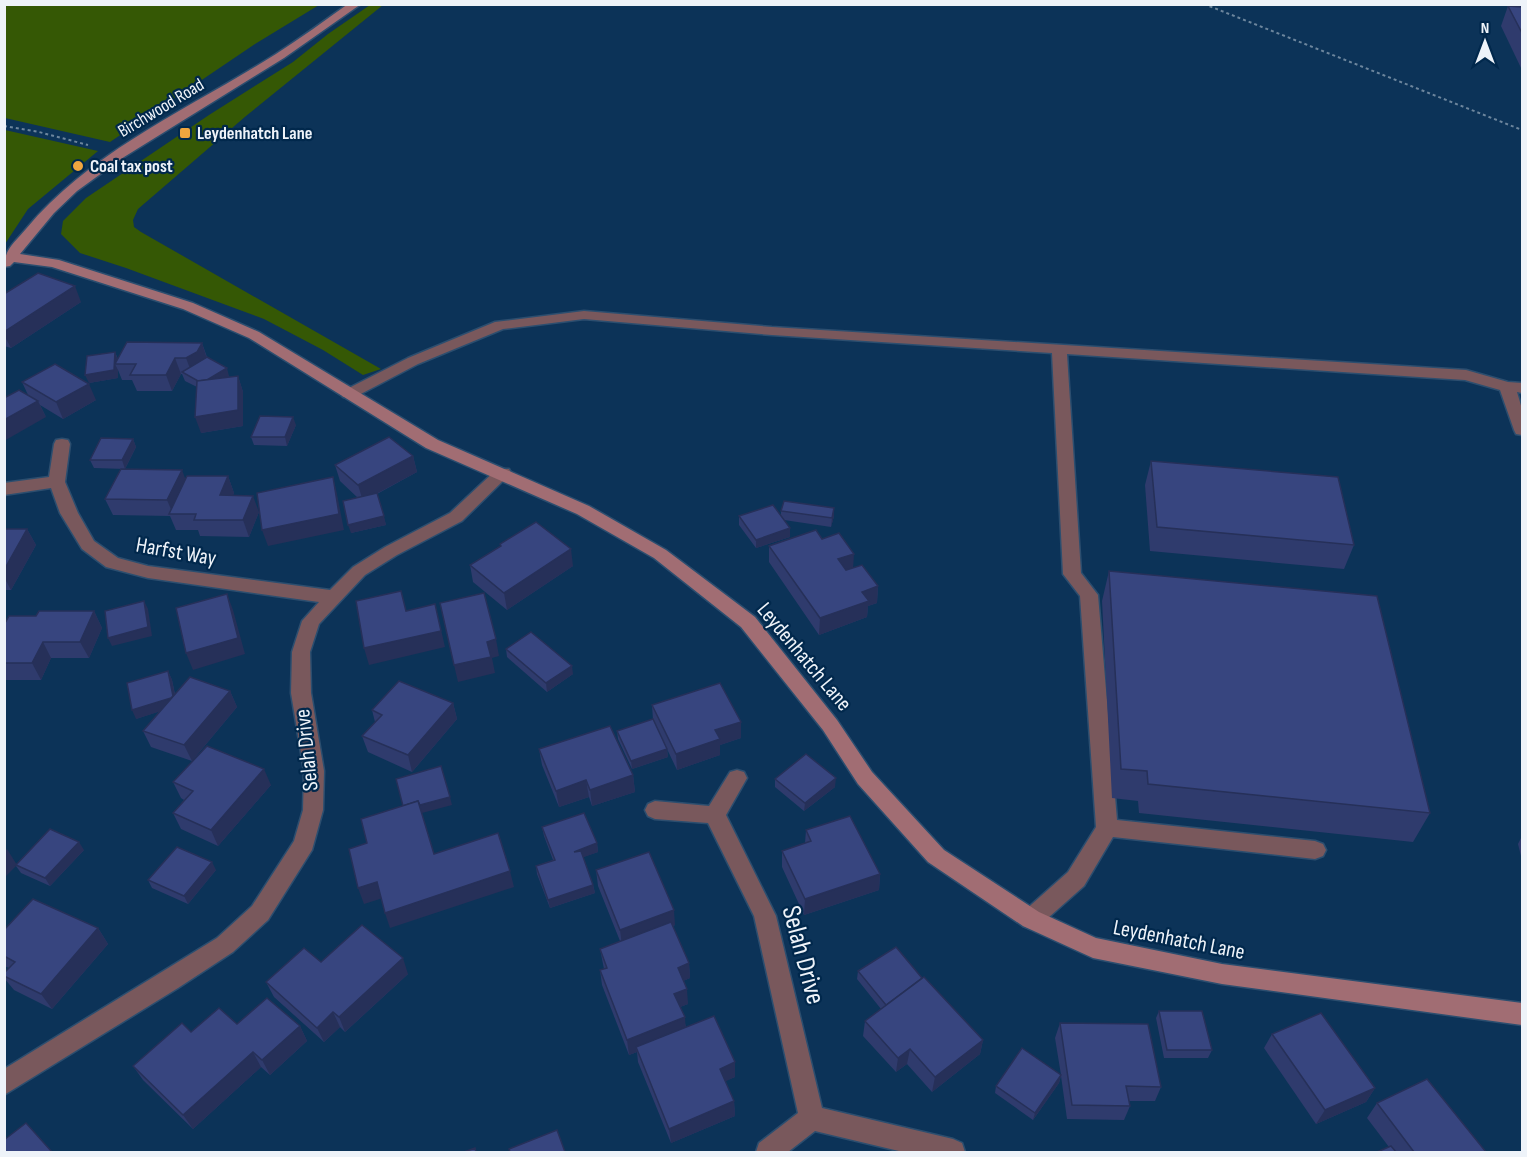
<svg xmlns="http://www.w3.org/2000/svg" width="1527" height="1157" viewBox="0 0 1527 1157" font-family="'Sofia Sans Condensed',sans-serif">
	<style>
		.green { fill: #355805 }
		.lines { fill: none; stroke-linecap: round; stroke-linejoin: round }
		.lane-casing { stroke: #2c4e6f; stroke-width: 3 }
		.street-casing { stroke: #2c4e6f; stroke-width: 3 }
		.secondary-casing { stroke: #2c4e6f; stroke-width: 3 }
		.path { stroke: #6d869d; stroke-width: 2; stroke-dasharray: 3 3; stroke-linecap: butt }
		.lane { fill: #79585c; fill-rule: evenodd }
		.street { fill: #79585c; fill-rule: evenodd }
		.secondary { fill: #a16d73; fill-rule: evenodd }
		.wall { fill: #2f3b6d }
		.shaded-wall { fill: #263059 }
		.building { fill: #37457f; stroke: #263059; stroke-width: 1.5 }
		.poi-dot { fill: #f0a63f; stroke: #01284c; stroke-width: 2 }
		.labels { text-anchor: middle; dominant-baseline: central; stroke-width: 4.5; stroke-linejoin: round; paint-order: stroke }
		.far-street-label { font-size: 18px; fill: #eef3f9; stroke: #01284c }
		.far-poi-label { font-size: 18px; font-weight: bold; fill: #eef3f9; stroke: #01284c; text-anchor: start }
		.street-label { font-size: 22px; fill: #eef3f9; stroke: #01284c }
		.near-street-label { font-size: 27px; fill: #eef3f9; stroke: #01284c }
	</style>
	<rect width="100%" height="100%" fill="#0c3358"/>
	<!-- green -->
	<g class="green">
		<polygon points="4,5 5,4 319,5 255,44 110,142 5,118"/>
		<polygon points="370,5 383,5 246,116 138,209 133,220 134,227 141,232 381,369 363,375 323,350 264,319 126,268 80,253 61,234 63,221 86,198 209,115 293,62 328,34"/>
		<polygon points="5,130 98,151 28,209 5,244"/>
	</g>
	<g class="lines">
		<!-- lane casing -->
		<g class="lane-casing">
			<polygon id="lane" points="584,311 772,327 1466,370 1508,382 1522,383 1522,393 1517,392 1522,409 1522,435 1516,434 1514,430 1500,390 1465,380 1067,354 1081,573 1098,595 1117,820 1315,841 1323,844 1326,850 1323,856 1315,859 1113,837 1084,886 1039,926 1031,929 1023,926 1020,919 1023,912 1068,872 1096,827 1080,596 1063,574 1052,353 772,335 584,319 503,329 418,364 355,397 343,397 341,394 343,391 408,358 495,322"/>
		</g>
		<!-- street casing -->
		<g class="street-casing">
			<g id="street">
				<polygon points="62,439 68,440 70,444 65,482 78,513 94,541 118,558 148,566 330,590 353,567 385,547 450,513 497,469 509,469 511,473 462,521 397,555 365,575 319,624 310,652 311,693 324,771 323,810 312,850 268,920 233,952 178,988 4,1095 4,1069 217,938 252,906 294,841 303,810 304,771 291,693 292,652 302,621 319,602 148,578 106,567 82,549 60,513 51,488 4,495 4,483 49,477 54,444 56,440"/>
				<polygon points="737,770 744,772 747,778 726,815 776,916 822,1108 953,1139 962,1143 965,1152 903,1152 815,1131 788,1152 756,1152 759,1143 798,1113 754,916 708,823 655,819 648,816 645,810 648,804 655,801 709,806 730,772"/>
			</g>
		</g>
		<!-- secondary casing -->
		<g class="secondary-casing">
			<path id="secondary" d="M348,4h13l-77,54 -160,99 -47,34 -23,22 -34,41 39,6 134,43 66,29 179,108 151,66 77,44 89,67 82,103 35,52 72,78 95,62 57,26 126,26 300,39v22l-300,-41 -129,-26 -70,-32 -95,-64 -70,-78 -35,-54 -82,-103 -87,-69 -77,-44 -151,-66 -177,-110 -66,-29 -131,-42 -38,-5 -4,4 -6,1c0,-17 11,-25 22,-38 66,-79 165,-121 250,-175 25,-16 48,-33 72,-50z"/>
		</g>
		<!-- path -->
		<g class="path">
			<polyline points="1204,4 1522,130"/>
			<polyline points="4,126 39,132 88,145"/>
		</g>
		<!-- lane -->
		<use href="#lane" class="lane"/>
		<!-- street -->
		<use href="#street" class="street"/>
		<!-- secondary -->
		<use href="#secondary" class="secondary"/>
	</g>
	<!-- wall -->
	<g class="wall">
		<polygon points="1508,6 1522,7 1522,70 1501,26"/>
		<polygon points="4,294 81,302 11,348 4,346"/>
		<polygon points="202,343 207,357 229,376 228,377 238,376 243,392 243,426 201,433 197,387 185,381 182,374 181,374 172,391 137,391 132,380 122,380 118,370 118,378 89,383 115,352 118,359"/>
		<polygon points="22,382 96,400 63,419 40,405 46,417 28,395"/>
		<polygon points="296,425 287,446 254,445 251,437"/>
		<polygon points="133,439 136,447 125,469 94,468 90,460"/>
		<polygon points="413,456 417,472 377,494 386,525 351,533 358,498 340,481 335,465"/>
		<polygon points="1151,461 1354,545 1344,569 1150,551 1145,485"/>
		<polygon points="228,476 234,493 233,495 259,512 249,537 200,536 198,530 176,530 170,516 113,515 105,499 185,479"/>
		<polygon points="781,511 834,516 831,527 784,520 790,528 790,537 756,548 739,525 739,516 781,516"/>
		<polygon points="4,529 27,529 36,545 11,590 4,590"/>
		<polygon points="822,539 853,568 878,586 877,603 868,606 867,617 819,635 769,562 769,546"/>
		<polygon points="500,544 573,566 507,610 473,582 470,565 500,546"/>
		<polygon points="1109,571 1430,813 1413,842 1139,813 1138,801 1112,798 1102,601"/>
		<polygon points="94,611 102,628 89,658 51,658 41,680 4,680 4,620 6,622 36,616"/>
		<polygon points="506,649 573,674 547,692 507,657"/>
		<polygon points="168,671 172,680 175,694 230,691 237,707 192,761 151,747 143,731 160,711 136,719"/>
		<polygon points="453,703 457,719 412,772 368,752 362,736 375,722 372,710"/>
		<polygon points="652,705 741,722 741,738 720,745 720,755 677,770 667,749 668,757 632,769 618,739 617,731 653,720"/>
		<polygon points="539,749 633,775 635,792 592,806 589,797 559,807 542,765"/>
		<polygon points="775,779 835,787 804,811 775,787"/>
		<polygon points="173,782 271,785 218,846 181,829 173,813 184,800 181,798"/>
		<polygon points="542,827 597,843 598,852 583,857 593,885 595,893 550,908 537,874 536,866 553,860 544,836"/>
		<polygon points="806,830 880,874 879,890 804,915 782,867 782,851 805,843"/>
		<polygon points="1522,836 1522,860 1518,844"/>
		<polygon points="84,850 50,886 21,873 16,866 16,864"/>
		<polygon points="216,870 188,904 152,888 148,880"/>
		<polygon points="596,870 675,925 673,926 689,963 690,978 683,981 688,1004 680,1007 686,1027 735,1062 735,1077 725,1081 734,1101 735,1116 671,1143 638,1062 637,1052 629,1055 602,985 600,970 604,969 600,949 620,941 598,886"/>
		<polygon points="98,928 108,944 52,1009 14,990 4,978 4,973 9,968 4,966 4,930"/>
		<polygon points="321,962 408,974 345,1032 340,1027 324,1042 274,997 266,982"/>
		<polygon points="858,971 922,978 983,1040 980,1054 932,1092 907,1064 896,1072 863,1036 865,1021 881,1009 857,979"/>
		<polygon points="1159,1011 1212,1050 1208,1058 1164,1058 1156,1018"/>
		<polygon points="1060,1023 1161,1087 1155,1101 1129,1101 1130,1106 1124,1120 1067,1119 1061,1076 1059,1083 1033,1120 995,1093 996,1086 1061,1075 1055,1038"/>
		<polygon points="237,1024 300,1026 307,1041 270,1075 261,1067 193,1129 143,1080 133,1066 191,1032"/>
		<polygon points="1272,1034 1375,1088 1366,1102 1316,1124 1264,1048"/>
		<polygon points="1377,1103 1486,1152 1377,1152 1389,1147 1367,1118"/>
	</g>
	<!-- shaded-wall -->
	<g class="shaded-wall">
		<polygon points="75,286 81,302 11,348 4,335 4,332"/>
		<polygon points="202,343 207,359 192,374 186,358"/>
		<polygon points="115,352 118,360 115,364 118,370 118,378 89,383 85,375"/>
		<polygon points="175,358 181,374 172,391 166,375"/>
		<polygon points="227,368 229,376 204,392 202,383"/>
		<polygon points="238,376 243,392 243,426 201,433 195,417"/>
		<polygon points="89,384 96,400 63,419 56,402"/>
		<polygon points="38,401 46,417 4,441 4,420"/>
		<polygon points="293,417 296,425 287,446 285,437"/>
		<polygon points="133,439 136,447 125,469 122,460"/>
		<polygon points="413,456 417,472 363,501 358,485"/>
		<polygon points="182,470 188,486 173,514 167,500"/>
		<polygon points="228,476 234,493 226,512 220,495"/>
		<polygon points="333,477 337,494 344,530 268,546 262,530"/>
		<polygon points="253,496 259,512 249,537 243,520"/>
		<polygon points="834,508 834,516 831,527 832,518"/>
		<polygon points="384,516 386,525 351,533 348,525"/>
		<polygon points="790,528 790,537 756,548 756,540"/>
		<polygon points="27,529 36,545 11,590 4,577 4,570"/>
		<polygon points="571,549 573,566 507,610 504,593"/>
		<polygon points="854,554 853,570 837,576 838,559"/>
		<polygon points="878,586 877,603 868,606 867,617 819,635 820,618 862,592"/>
		<polygon points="227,594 233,610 245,654 193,670 186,653"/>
		<polygon points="144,601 148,609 152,636 112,646 108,638"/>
		<polygon points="435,604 445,647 369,665 364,648"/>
		<polygon points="94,611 102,628 89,658 80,642"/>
		<polygon points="496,639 499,656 492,658 495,673 458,682 454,665 487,642"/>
		<polygon points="43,642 51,658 41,680 32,663"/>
		<polygon points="572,666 573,674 547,692 546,683"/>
		<polygon points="168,671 172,680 177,706 136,719 132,710"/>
		<polygon points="230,691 237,707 192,761 184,745"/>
		<polygon points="453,703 457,719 412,772 408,755"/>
		<polygon points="741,722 741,738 720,745 720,755 677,770 676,754 715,730"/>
		<polygon points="667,749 668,757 632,769 631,761"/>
		<polygon points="264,769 271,785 218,846 211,830"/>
		<polygon points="633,775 635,792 592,806 590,790"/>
		<polygon points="836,778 835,787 804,811 805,803"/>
		<polygon points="586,780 589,797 559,807 556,791"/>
		<polygon points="450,797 452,805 422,813 404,810"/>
		<polygon points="79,842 84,850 50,886 45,878"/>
		<polygon points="597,843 598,852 576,860 574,852"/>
		<polygon points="7,849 17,865 4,878 4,851"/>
		<polygon points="212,862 216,870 188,904 184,896"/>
		<polygon points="510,871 514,887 390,928 385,913"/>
		<polygon points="880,874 879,890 804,915 805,899"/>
		<polygon points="377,882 383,898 364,904 358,888"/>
		<polygon points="593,885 595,893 550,908 548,900"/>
		<polygon points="674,910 675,925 622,945 620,930"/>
		<polygon points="98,928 108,944 52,1009 41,994"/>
		<polygon points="403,958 408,974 345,1032 339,1017"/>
		<polygon points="689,963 690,978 679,983 678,968"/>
		<polygon points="687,989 688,1004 675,1009 674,994"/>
		<polygon points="333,1012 340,1027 324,1042 317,1028"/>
		<polygon points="685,1017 686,1032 636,1047 637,1052 629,1055 627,1040"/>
		<polygon points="300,1026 307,1041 270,1075 262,1060"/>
		<polygon points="983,1040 980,1054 932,1092 935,1077"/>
		<polygon points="910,1049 907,1064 896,1072 898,1058"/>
		<polygon points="253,1052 261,1067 193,1129 183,1115"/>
		<polygon points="735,1062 735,1077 720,1084 720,1069"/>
		<polygon points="1061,1075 1059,1083 1033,1120 1035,1113"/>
		<polygon points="1375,1088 1366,1102 1316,1124 1325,1110"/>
		<polygon points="734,1101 735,1116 671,1143 669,1129"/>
	</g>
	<!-- building -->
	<g class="building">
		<polygon points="1508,6 1522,7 1522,33"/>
		<polygon points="38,273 75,286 4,332 4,294"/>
		<polygon points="127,342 202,343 197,352 186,358 175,358 166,375 130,375 136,364 115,364"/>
		<polygon points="115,352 114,370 85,375 87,356"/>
		<polygon points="207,357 227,368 207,380 198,381 182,372"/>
		<polygon points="55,364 89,384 56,402 22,382"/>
		<polygon points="238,376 238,410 195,417 197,381"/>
		<polygon points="19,390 38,401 4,420 4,398"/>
		<polygon points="260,416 293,417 285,437 251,437"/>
		<polygon points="389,437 413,456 358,485 335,465"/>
		<polygon points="101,438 133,439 122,460 90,460"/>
		<polygon points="1151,461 1338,477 1354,545 1157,527"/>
		<polygon points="121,469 182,470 167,500 105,499"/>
		<polygon points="187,476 228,476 220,495 253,496 243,520 194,520 196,514 169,514"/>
		<polygon points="333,477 339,514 262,530 257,493"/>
		<polygon points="377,493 384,516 348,525 343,501"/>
		<polygon points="784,501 834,508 832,518 781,511"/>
		<polygon points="773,505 790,528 756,540 739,516"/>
		<polygon points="536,522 571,549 504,593 470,565 501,546 500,544"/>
		<polygon points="4,529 27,529 4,570"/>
		<polygon points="816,530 822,539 839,533 854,554 838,559 846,570 862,565 878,586 862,592 869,601 820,618 769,546"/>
		<polygon points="1109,571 1377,596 1430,813 1148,784 1147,771 1121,769"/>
		<polygon points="401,591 406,611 435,604 441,631 364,648 356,601"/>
		<polygon points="484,593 496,639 487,642 491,657 454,665 440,603"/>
		<polygon points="227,594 238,638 186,653 176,608"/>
		<polygon points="144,601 148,627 108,638 105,611"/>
		<polygon points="39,611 94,611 80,642 43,642 32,663 4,663 4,625 9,616 36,616"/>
		<polygon points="531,632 572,666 546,683 506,649"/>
		<polygon points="168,671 173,696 171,698 132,710 127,683"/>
		<polygon points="190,677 230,691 184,745 143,731"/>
		<polygon points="399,681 453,703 408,755 362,736 382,715 372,710"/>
		<polygon points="720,683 741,722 715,730 720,739 676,754 652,705"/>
		<polygon points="653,719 667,749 631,761 617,731"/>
		<polygon points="610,726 633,775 590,790 586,780 556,791 539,749"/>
		<polygon points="207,746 264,769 211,830 173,813 193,791 173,782"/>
		<polygon points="806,754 836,778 805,803 775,779"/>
		<polygon points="441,766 450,797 420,805 418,801 403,806 396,779"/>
		<polygon points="418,801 434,854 498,833 510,871 385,913 377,882 358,888 349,849 367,843 361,819"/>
		<polygon points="584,813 597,843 574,852 581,851 593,885 548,900 536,866 555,860 542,827"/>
		<polygon points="850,816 880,874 805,899 782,851 811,841 806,830"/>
		<polygon points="50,829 79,842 45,878 16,865"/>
		<polygon points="177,847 212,862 184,896 148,880"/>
		<polygon points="649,852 674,910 620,930 596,870"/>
		<polygon points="33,899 98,928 41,994 4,976 4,973 15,962 4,956 4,930"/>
		<polygon points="671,922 689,963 678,968 687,989 674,994 685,1017 627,1040 600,970 607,968 600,949"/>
		<polygon points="362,925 403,958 339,1017 333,1012 317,1028 266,982 304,948 321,962"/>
		<polygon points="896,947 922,978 886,1005 858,971"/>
		<polygon points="924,977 983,1040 935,1077 910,1049 898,1058 865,1021"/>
		<polygon points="267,998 300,1026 262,1060 253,1052 183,1115 133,1066 182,1023 191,1032 219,1008 237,1024"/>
		<polygon points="1159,1011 1202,1011 1212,1050 1167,1050"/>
		<polygon points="1321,1013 1375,1088 1325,1110 1272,1034"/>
		<polygon points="714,1016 735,1062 720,1069 734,1101 669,1129 636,1047"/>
		<polygon points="1060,1023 1148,1024 1161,1087 1126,1086 1130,1106 1072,1105"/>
		<polygon points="1022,1048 1061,1075 1035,1113 996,1086"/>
		<polygon points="1427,1079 1486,1152 1414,1152 1377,1103"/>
		<polygon points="26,1123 52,1152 4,1152 4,1140"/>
		<polygon points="557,1130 565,1152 510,1152 509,1149"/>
		<polygon points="1391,1146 1396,1152 1377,1152"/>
		<polygon points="475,1148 476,1152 464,1152"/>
	</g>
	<!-- markers -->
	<g class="poi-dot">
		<rect x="179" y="127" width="12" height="12" rx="3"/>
		<circle cx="78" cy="166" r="6"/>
	</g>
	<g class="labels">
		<!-- far-street labels -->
		<g class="far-street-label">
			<text transform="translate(161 108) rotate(-31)">Birchwood Road</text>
		</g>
		<!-- far-poi labels -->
		<g class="far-poi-label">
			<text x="197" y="133">Leydenhatch Lane</text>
			<text x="90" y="166">Coal tax post</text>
		</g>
		<!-- street labels -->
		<g class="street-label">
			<text transform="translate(176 552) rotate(10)">Harfst Way</text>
			<text transform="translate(804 657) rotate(50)">Leydenhatch Lane</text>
			<text transform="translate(307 750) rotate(-96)">Selah Drive</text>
			<text transform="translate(1179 940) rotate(11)">Leydenhatch Lane</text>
		</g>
		<!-- near-street labels -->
		<g class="near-street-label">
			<text transform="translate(803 955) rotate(75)">Selah Drive</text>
		</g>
	</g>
	<!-- border -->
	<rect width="1527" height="1157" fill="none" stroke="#eef3f9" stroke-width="12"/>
	<!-- north arrow -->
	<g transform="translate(1485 42)" stroke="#01284c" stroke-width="4.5" paint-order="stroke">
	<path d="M0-4.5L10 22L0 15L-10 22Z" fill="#eef3f9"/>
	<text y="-9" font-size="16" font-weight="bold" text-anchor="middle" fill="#eef3f9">N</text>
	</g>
</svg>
